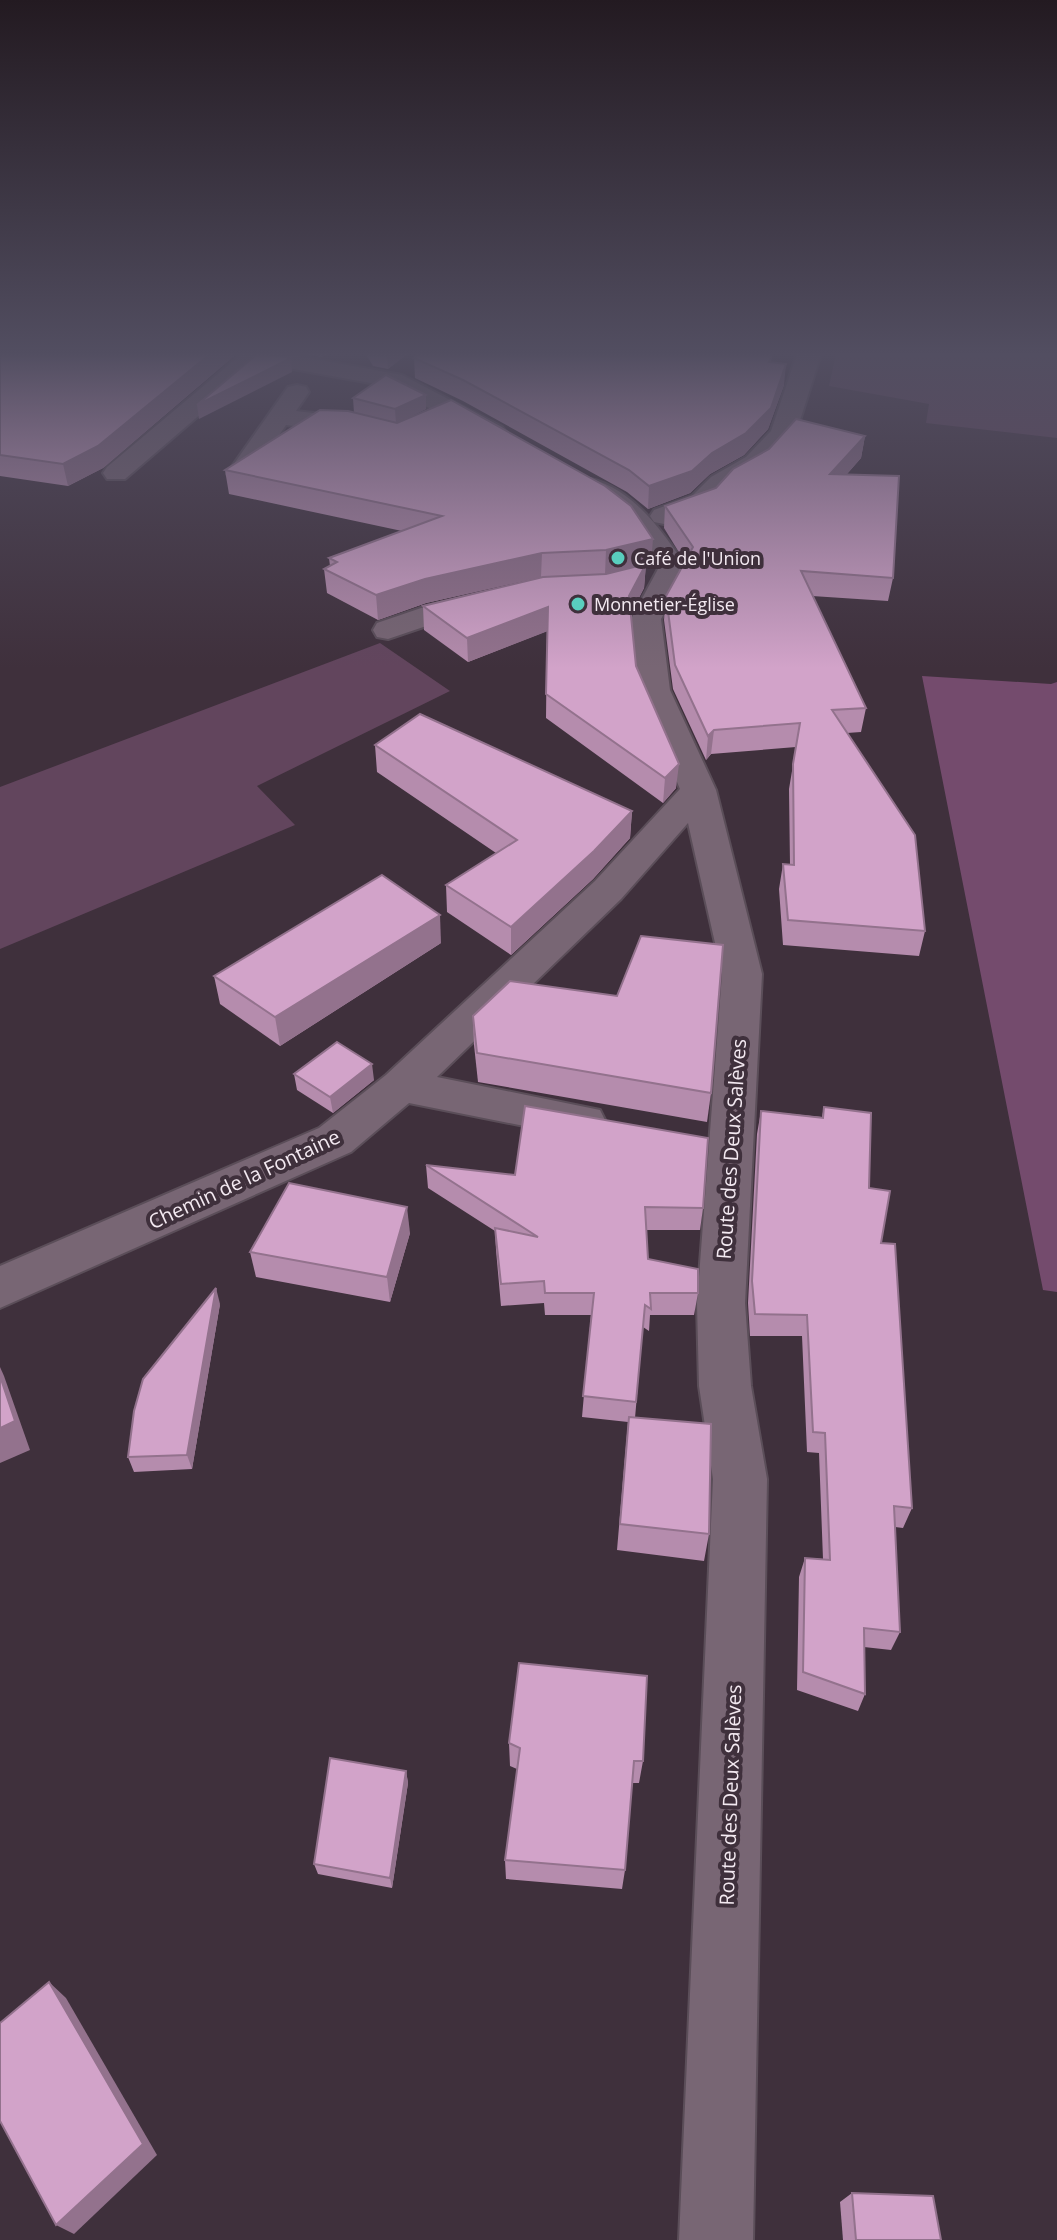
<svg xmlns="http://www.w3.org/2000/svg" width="1057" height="2240" viewBox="0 0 1057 2240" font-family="'Open Sans',sans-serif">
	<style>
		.green { fill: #62455d }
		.forest { fill: #744b6d }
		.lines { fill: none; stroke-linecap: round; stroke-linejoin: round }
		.street-casing { stroke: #5b4e59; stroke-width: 4 }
		.street { fill: #786674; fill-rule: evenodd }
		.wall { fill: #b58cad }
		.shaded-wall { fill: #93728d }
		.building { fill: #d2a3c9; stroke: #93728d; stroke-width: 2 }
		.poi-dot { fill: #59cebe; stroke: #3f303c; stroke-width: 3 }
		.labels { text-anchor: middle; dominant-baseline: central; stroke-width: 8; stroke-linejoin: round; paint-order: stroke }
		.far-poi-label { font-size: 18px; fill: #f3e9f1; stroke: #3f303c; text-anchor: start }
		.street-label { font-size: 20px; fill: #f3e9f1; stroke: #3f303c }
	</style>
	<rect width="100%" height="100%" fill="#3f303c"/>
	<!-- green -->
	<g class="green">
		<polygon points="836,354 1057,354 1057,438 926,423 929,404 829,386"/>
		<polygon points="380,643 450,691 257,786 295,825 0,949 0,787"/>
	</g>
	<!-- forest -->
	<polygon class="forest" points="922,676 1051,684 1057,682 1057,1292 1043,1290"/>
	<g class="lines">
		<!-- street casing -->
		<g class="street-casing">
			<g id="street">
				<polygon points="236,354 287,354 402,375 502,427 506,432 502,437 484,437 387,386 260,363 125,479 107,479 103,473 107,467 238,357"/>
				<polygon points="797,354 821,354 796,433 764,469 729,489 712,508 664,524 654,522 650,516 654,510 692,496 711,477 746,457 771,431"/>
				<polygon points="297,385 306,387 309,392 296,411 365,419 374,422 378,427 374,432 365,435 286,425 249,480 231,480 227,474 231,468 288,387"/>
				<path d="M591,479c44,11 73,55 97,90l-27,50 9,71 46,100 46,184 -17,329 6,83 16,93 -14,761h-74l34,-761 -14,-93 -2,-83 25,-329 -34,-151 -67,76 -184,178 163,33 6,12 -6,12 -16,4 -175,-35 -58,49 -351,156v-42l319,-138 67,-53 209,-194 85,-92 -42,-99 -7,-71 27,-50 -29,-41 -48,-35 -3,-6 3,-6z"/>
				<polygon points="482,593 493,596 497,602 493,608 447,619 388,639 377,637 373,630 377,623 427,606"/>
			</g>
		</g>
		<!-- street -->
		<use href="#street" class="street"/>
	</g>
	<!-- wall -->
	<g class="wall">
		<polygon points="0,354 234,354 234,356 103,468 68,486 0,476"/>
		<polygon points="304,354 328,354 322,357"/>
		<polygon points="366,354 407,354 388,369 373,366"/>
		<polygon points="772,354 771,362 784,385 768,429 744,455 710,474 690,493 648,509 627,492 463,401 415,378 414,358"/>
		<polygon points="426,395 426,409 399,422 651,563 646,564 644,588 631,613 636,666 676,788 663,803 546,718 547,631 468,662 424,630 423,606 606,574 636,567 605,574 541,577 426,603 378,620 327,593 324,569 330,566 329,558 402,531 229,494 225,470 354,413 353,398"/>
		<polygon points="865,436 861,458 846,475 893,578 888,601 812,596 866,708 861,732 847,733 925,931 919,956 783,945 779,889 783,864 790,865 789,789 796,747 711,754 706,760 673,689 664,620 666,596 685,562 664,528 665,506"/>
		<polygon points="375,745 632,811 630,838 593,879 511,955 447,912 446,885 496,853 377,772"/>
		<polygon points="441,943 280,1046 220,1004 214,976"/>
		<polygon points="473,1016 711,1093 707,1122 478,1082 474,1045"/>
		<polygon points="294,1074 374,1080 333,1113 297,1090"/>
		<polygon points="824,1107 869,1188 881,1243 912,1508 903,1528 895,1527 900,1632 891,1650 864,1647 865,1694 858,1711 797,1690 799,1577 805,1558 823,1559 819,1453 807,1452 802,1336 750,1336 748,1303 757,1134 761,1111 822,1117"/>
		<polygon points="426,1165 703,1208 700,1230 646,1230 648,1259 698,1293 694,1315 650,1315 649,1331 643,1327 635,1418 709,1534 704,1561 617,1550 628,1422 582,1417 591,1315 545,1315 544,1303 501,1306 496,1250 495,1231 428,1188"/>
		<polygon points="410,1233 390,1302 256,1277 250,1252"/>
		<polygon points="220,1304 192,1469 134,1472 128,1457"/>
		<polygon points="509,1743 643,1761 639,1783 632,1783 625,1870 622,1889 506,1879 505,1860 517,1769 510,1766"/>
		<polygon points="406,1771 408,1783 392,1888 318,1874 314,1864"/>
		<polygon points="852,2193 941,2240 843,2240 840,2202"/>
	</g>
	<!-- shaded-wall -->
	<g class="shaded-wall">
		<polygon points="210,354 234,354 234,356 103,468 68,486 63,464"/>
		<polygon points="387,354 407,354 388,369"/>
		<polygon points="291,358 292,372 199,419 197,405"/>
		<polygon points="786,364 784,385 768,429 744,455 710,474 690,493 648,509 649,486 712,453"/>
		<polygon points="426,395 426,409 396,424 395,409"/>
		<polygon points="865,436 861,458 827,497 830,474"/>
		<polygon points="653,539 651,563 646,564 644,588 628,619 629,596 645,564 605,574 606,550"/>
		<polygon points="542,553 541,577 426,603 378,620 376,595 425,579"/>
		<polygon points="548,607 548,631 468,662 467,638"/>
		<polygon points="714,730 711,754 706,760 708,736"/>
		<polygon points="679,764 676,788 663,803 665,778"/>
		<polygon points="632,811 630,838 593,879 511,955 511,927"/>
		<polygon points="440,915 441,943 280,1046 275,1017"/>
		<polygon points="372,1064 374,1080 333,1113 330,1097"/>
		<polygon points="407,1207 410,1233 390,1302 387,1277"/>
		<polygon points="216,1288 220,1304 192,1469 187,1455"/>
		<polygon points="0,1367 4,1376 30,1450 0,1463"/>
		<polygon points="406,1771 408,1783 392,1888 390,1878"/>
		<polygon points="49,1982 66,1998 157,2155 74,2234 56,2225"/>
	</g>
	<!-- building -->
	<g class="building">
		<polygon points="0,354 210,354 98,446 63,464 0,455"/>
		<polygon points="257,354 268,354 291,358 197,405"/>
		<polygon points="418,354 772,354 769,362 786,364 771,408 746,433 712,453 692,471 649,486 629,470 463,380 414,358"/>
		<polygon points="386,375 426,395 395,409 353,398"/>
		<polygon points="451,400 605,486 631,506 653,539 606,550 542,553 425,579 376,595 324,569 337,562 329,558 442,516 225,470 320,410 348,411 397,423"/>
		<polygon points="796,419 865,436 830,474 899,476 893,578 801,571 866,708 832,710 915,835 925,931 788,920 783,864 794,865 793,764 800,723 714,730 708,736 675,665 666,596 693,547 665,506 716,488 733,469 769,449"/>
		<polygon points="646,564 629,596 636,666 679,764 665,778 546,694 548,607 467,638 423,606 543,577 606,574"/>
		<polygon points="420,714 632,811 594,851 511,927 446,885 517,840 375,745"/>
		<polygon points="382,875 440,915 275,1017 214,976"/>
		<polygon points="641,936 723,945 711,1093 477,1053 473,1016 510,981 617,996"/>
		<polygon points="337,1042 372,1064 330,1097 294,1074"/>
		<polygon points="525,1106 708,1138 703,1208 645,1207 648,1259 698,1269 698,1293 650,1293 651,1309 645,1305 636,1402 583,1396 594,1293 545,1293 544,1281 501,1284 495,1228 538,1237 426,1165 515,1175"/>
		<polygon points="824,1107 871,1113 869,1188 890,1191 881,1243 895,1244 912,1508 894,1506 900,1632 864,1628 865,1694 803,1672 805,1558 830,1560 825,1433 813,1432 807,1315 755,1314 752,1281 761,1111 823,1118"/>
		<polygon points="289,1183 407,1207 387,1277 250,1252"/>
		<polygon points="216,1288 187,1455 128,1457 134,1411 143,1379"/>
		<polygon points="0,1376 15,1421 0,1428"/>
		<polygon points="629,1417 711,1424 709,1534 620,1524"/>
		<polygon points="519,1663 647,1676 643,1761 634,1761 625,1870 505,1860 520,1748 509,1743"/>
		<polygon points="330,1758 406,1771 390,1878 314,1864"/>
		<polygon points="49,1982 143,2144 56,2225 0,2121 0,2023"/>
		<polygon points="852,2193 933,2196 941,2240 856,2240"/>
	</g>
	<!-- sky -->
	<linearGradient id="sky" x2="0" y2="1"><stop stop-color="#231a21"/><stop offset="0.53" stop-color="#524e61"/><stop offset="1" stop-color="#524e61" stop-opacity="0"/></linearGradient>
	<rect width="1057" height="668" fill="url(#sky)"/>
	<!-- markers -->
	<g class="poi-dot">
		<circle cx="618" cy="558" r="8"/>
		<circle cx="578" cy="604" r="8"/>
	</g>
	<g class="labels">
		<!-- far-poi labels -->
		<g class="far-poi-label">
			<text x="634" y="558">Café de l'Union</text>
			<text x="594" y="604">Monnetier-Église</text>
		</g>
		<!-- street labels -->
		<g class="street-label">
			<text transform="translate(731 1149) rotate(-86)">Route des Deux Salèves</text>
			<text transform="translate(244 1179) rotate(-25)">Chemin de la Fontaine</text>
			<text transform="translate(730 1795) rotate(-88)">Route des Deux Salèves</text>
		</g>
	</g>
</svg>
